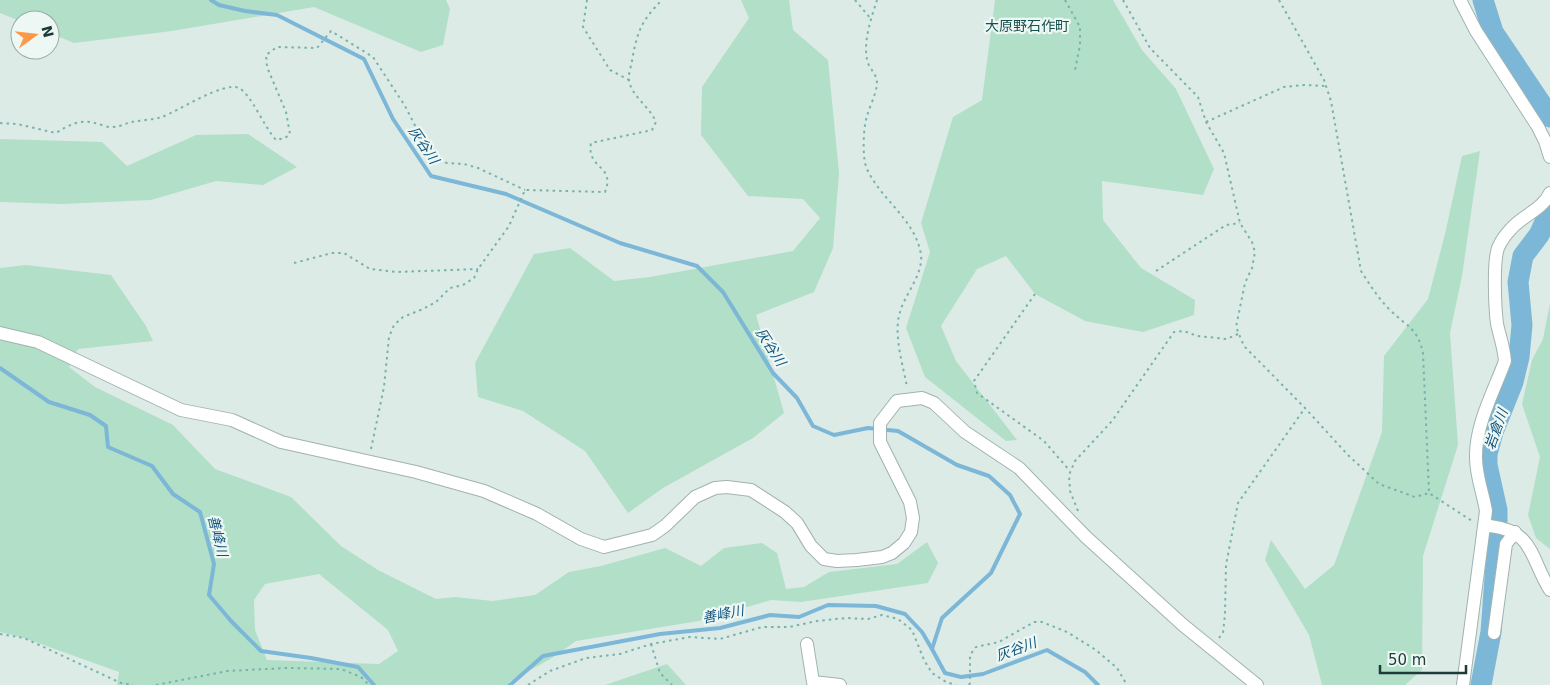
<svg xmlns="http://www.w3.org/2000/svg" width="1550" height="685" viewBox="0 0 1550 685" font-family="'DejaVu Sans','Noto Sans JP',sans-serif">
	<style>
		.green { fill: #b2dfc7; fill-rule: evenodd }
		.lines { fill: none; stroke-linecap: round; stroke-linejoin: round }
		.stream { stroke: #7db7d7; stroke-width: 4 }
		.river { stroke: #7db7d7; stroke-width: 21 }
		.minor-casing { stroke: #a0b3af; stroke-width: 14 }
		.path { stroke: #79b2ab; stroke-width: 2; stroke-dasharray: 2.5 4; stroke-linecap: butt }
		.minor { stroke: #fff; stroke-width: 12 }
		.labels { text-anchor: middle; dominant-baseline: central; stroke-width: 4.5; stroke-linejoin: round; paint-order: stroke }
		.neighbourhood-label { font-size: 14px; fill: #174f4d; stroke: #edf7f4 }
		.water-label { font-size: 14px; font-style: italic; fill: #12557d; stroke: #edf7f4 }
	</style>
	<rect width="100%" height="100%" fill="#ddebe7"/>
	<!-- green -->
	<g class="green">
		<polygon points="0,0 446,0 450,9 443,45 421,52 314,7 172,31 74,43 50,33 50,20 20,21 0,13"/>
		<polygon points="741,0 789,0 793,30 828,60 839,173 833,248 814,292 756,315 784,413 753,438 663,488 628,513 585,451 523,411 478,397 475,363 534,254 570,248 614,281 650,277 793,251 820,218 803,199 748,196 701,135 702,87 749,18"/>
		<polygon points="995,0 1113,0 1142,50 1176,89 1214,169 1203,195 1102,181 1103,220 1141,268 1195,300 1194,315 1143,332 1085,321 1035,294 1006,256 977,269 941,326 956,361 1017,440 1006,441 925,377 906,328 930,252 921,223 953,117 982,100"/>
		<polygon points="248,134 297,167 263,185 216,181 151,200 62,204 0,202 0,139 102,142 127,166 196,135"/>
		<polygon points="1480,151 1462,276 1450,333 1458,445 1423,556 1422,670 1405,685 1322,685 1309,635 1265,560 1271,540 1305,589 1334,565 1357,502 1382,432 1384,356 1428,299 1445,234 1462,156"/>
		<path d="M26,265l85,10 35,51 7,15 -75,8 -9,18 26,20 78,38 42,44 76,28 50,49 37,24 58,29 19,-2 38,4 42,-6 34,-23 32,-6 64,-18 36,18 23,-18 38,-5 15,10 9,36 18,-2 25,-15 68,-8 30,-22 11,21 -10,20 -127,19 -30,-2 -72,21 -123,20 -24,17 -43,24v3h-392l2,-13 -95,-34 -24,-6v-364zM319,574l69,56 10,21 -19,13 -112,-4 -12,-30 -1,-30 11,-16z"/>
		<polygon points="1550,303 1550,549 1536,538 1528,515 1540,457 1522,404 1532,360 1543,339"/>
		<polygon points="667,664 686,685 605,685"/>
	</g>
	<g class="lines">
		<!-- stream -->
		<g class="stream">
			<polyline points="211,0 219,5 245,11 277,15 364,59 393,119 431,176 506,194 620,243 697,266 723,292 773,373 797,398 813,426 834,435 868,428 898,431 957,465 989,476 1010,495 1020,514 991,573 942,618 932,649 945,673 961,677 983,674 1047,650 1085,672 1098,685"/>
			<polyline points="0,368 49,402 90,415 106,426 108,447 152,466 173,494 200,512 214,564 209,595 231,621 261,651 311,658 358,667 374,685"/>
			<polyline points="510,685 543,656 660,634 720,628 770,615 799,617 828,605 876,606 905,614 922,632 932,649"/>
		</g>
		<!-- river -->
		<g class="river">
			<polyline points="1483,0 1493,32 1550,117"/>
			<polyline points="1481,685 1491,632 1497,550 1497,510 1487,465 1487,454 1493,432 1513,382 1519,357 1522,325 1518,282 1523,256 1539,235 1550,211"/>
		</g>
		<!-- minor casing -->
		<g class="minor-casing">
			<g id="minor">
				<polyline points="1460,0 1476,31 1538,127 1545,141 1550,157"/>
				<polyline points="0,333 38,342 181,410 232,420 281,442 416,472 484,491 537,514 581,539 604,547 652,535 665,526 695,497 715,488 727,487 751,490 785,512 797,523 811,546 824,559 837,561 857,560 882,557 892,553 904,543 911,532 913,518 910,502 880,442 880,423 897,401 922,398 934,403 965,432 1019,468 1086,537 1183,625 1257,685"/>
				<path d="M1490,526c44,5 40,32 60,64"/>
				<polyline points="1494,633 1506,544 1515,532"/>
				<polyline points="807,644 813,682 840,685"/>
				<path d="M1463,685l23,-174c-3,-18 -10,-35 -10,-53 -1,-33 18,-67 29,-97 -1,-13 -5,-24 -8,-37 -2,-16 -4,-62 1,-76 3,-7 8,-14 13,-19 11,-13 32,-20 39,-36"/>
			</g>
		</g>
		<!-- path -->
		<g class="path">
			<polyline points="587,0 583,27 610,70 629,80"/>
			<polyline points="855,0 871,19"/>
			<path d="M877,0c-6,19 -15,44 -9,63 3,8 9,11 9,21 -1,10 -7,22 -10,32 -4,12 -5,43 0,53 14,31 49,51 54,86 2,20 -16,39 -21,57 -7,22 3,53 7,75"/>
			<polyline points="1065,0 1080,27 1080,45 1075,70"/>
			<polyline points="1123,0 1150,48 1198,97 1206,122 1224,153 1240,223 1252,242 1255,252 1252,268 1245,283 1236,327 1244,346 1305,408 1347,454 1379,484 1415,497 1429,493"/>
			<path d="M1279,0l45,80 7,21 30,170c9,14 17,27 29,39 17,17 27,17 33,43l6,140 43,28"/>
			<polyline points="1206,122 1284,87 1304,85 1326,86"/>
			<path d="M0,123l17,1 39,9c13,-8 24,-14 39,-10 5,1 13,5 18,4 7,0 13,-4 19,-5 9,-2 20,-2 30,-5 16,-6 62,-36 77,-29 12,6 25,39 37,52l9,-2 5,-4 -4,-22 -19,-45 -1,-12 11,-8 40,1 14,-17 42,26 32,49 20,39 11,15 11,3 17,1 14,4 47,22"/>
			<polyline points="294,263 332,253 344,253 370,269 396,272 478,269"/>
			<polyline points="1156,271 1226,225 1240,223"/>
			<polyline points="1035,294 974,381 977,393 1044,441 1070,471"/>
			<path d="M371,449l13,-62 5,-50 5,-12 9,-8 20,-8 13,-7 14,-14 13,-3 11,-7 4,-9 31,-43 16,-36 80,2c11,-27 -19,-23 -14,-49l61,-13 4,-8c-6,-15 -25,-26 -27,-42 -1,-5 2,-13 3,-19 5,-29 9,-40 30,-61"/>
			<polyline points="1078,511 1070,491 1069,475 1075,461 1112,421 1174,332 1184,331 1197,336 1227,339 1238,334"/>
			<polyline points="0,634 24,638 121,683 133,685"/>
			<polyline points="1219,638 1223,633 1225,614 1226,565 1238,503 1305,408"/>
			<polyline points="651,644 660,673 672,685"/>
			<polyline points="156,685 227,671 287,668 341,669 361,677 369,685"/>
			<polyline points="528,685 550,671 586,658 620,654 651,644 690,637 720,639 762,627 789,627 817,621 846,618 868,619 882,615 898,619 912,630 924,660 932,673 946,682 956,685"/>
			<polyline points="969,685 970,683 970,655 976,647 999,642 1034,622 1042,622 1067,632 1096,650 1117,668 1127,685"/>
		</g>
		<!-- minor -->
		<use href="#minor" class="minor"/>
	</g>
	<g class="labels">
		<!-- neighbourhood labels -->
		<g class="neighbourhood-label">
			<text x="1027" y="26">大原野石作町</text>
		</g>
		<!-- water labels -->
		<g class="water-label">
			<text transform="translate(424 145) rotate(56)">灰谷川</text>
			<text transform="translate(771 347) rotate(57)">灰谷川</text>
			<text transform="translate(1496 429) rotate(-70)">岩倉川</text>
			<text transform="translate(218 536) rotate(76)">善峰川</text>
			<text transform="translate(723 614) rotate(-11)">善峰川</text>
			<text transform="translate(1016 649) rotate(-20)">灰谷川</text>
		</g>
	</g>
	<!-- north arrow -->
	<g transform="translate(35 35) rotate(75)"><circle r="24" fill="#edf7f4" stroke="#9aaca9"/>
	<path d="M0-4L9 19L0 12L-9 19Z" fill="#ff9846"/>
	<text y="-8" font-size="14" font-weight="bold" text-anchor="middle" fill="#1d3b39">N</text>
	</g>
	<!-- scale -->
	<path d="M1380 665v8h86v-8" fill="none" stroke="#1d3b39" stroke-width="2.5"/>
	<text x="1388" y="665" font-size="15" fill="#1d3b39" stroke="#edf7f4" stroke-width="4" paint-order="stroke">50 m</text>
</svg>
